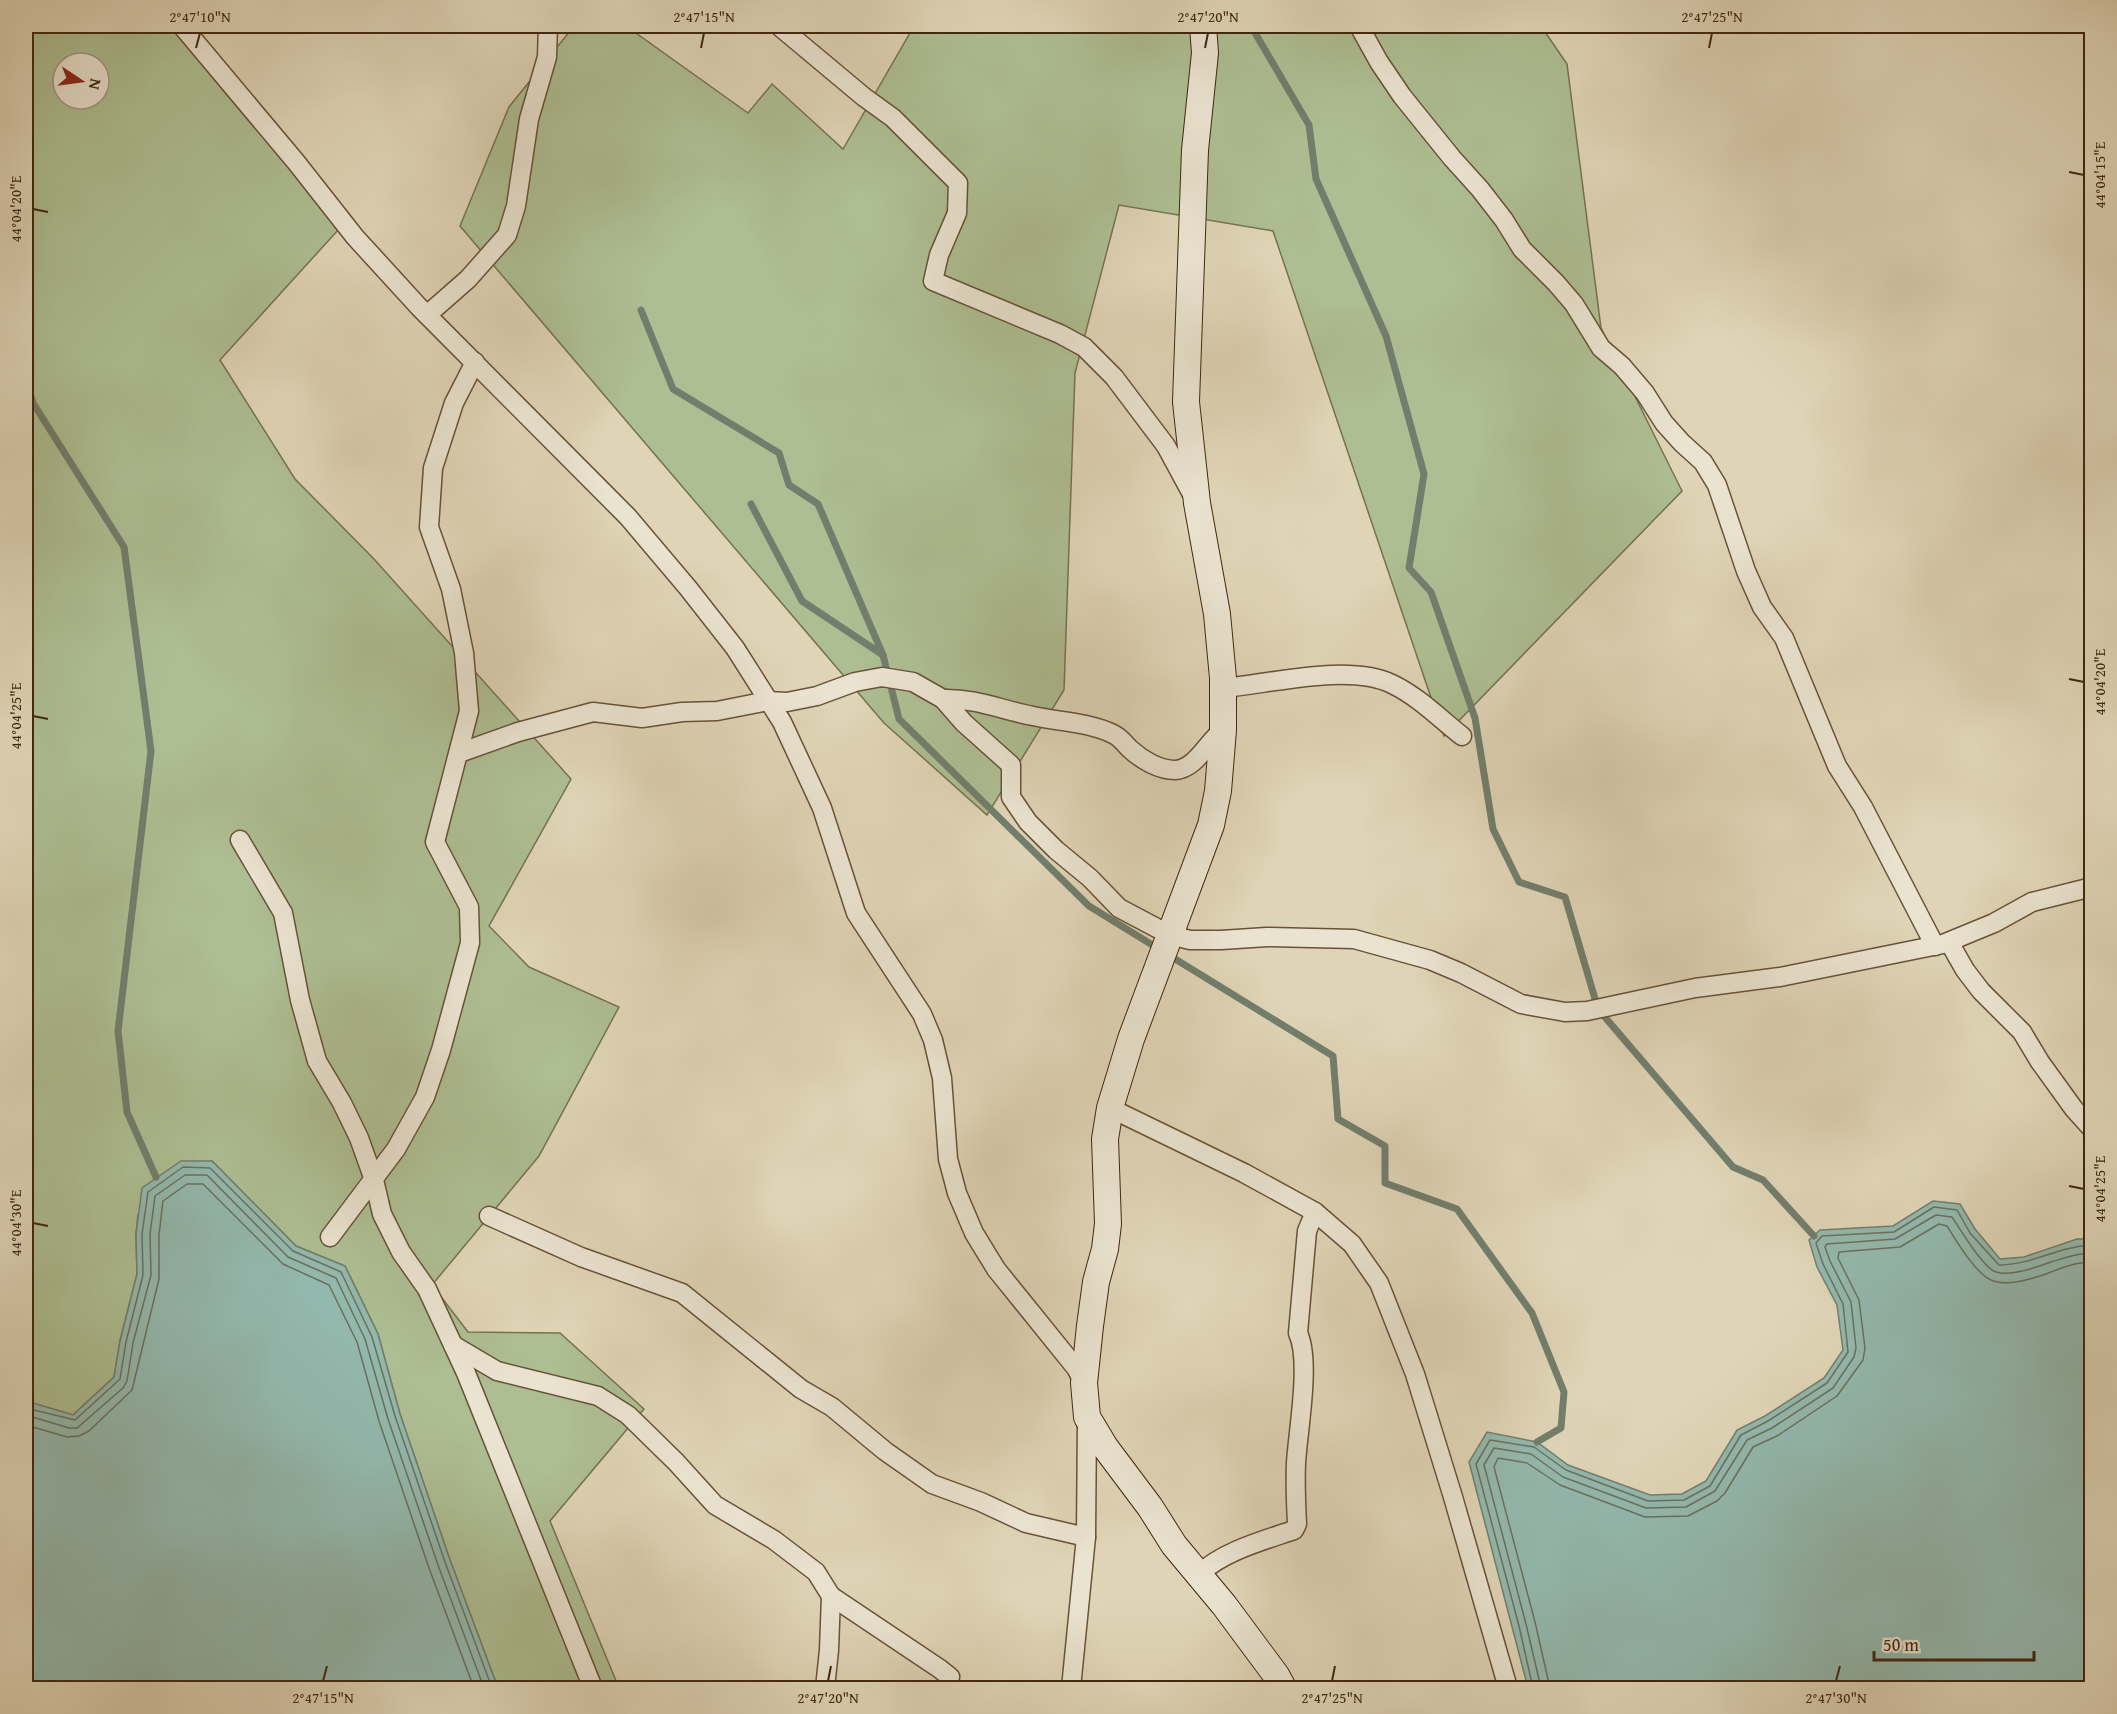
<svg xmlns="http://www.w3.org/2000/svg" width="2117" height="1714" viewBox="0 0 2117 1714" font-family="'Gentium Book Plus',serif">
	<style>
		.green { fill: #adbe92; stroke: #767250; stroke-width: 1.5; fill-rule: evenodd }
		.water { fill: #93b8ad; stroke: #727e6d; stroke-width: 1.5 }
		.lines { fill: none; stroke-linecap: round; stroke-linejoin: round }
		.shore { stroke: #6a705e; stroke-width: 1.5 }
		.stream { stroke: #727e6d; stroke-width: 7 }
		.street-casing { stroke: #685238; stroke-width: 21 }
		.secondary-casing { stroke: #40270e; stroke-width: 28 }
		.street { stroke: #eae3d0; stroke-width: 18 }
		.secondary { stroke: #eae3d0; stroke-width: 26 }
		.ticks { fill: none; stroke: #40270e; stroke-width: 2 }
		.neatline { fill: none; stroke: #40270e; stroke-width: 2 }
		.ticks-label { font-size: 15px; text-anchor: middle; fill: #40270e }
	</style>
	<rect width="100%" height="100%" fill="#dfd4b6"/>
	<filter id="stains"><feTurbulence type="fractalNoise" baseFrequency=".00333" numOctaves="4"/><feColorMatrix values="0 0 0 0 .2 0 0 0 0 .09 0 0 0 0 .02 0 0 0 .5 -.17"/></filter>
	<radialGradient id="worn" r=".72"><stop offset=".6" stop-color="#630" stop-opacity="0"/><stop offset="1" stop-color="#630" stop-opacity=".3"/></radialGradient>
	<!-- green -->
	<g class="green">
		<path d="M26,26h148l165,203 -119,131 75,119 79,80 197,220 -82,147 40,41 90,40 -80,149 -107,129 36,47 92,1 84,76 -94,112 69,167h-121l-48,-128 -50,-146 -22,-80 -33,-68 -49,-20 -84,-85 -74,54 -2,19 1,40 -17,67 -6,36 -41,38 -47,-14zM63,63h36v36h-36z"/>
		<polygon points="574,26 626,26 748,113 772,84 843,149 914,26 1541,26 1567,64 1601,328 1682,491 1444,736 1273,231 1119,205 1075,373 1064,690 987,815 884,723 460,226 509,107"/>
	</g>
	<!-- water -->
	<g class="water">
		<polygon points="181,1161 212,1161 296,1246 345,1266 378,1334 400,1414 450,1560 498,1688 26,1688 26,1401 73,1415 114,1377 120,1341 137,1274 136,1234 142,1188"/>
		<polygon points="1933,1201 1960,1204 1975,1229 2000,1259 2024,1257 2077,1239 2091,1239 2091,1688 1528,1688 1469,1462 1487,1432 1537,1442 1568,1465 1650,1495 1682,1494 1706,1481 1737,1430 1765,1416 1824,1378 1843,1350 1837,1305 1817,1267 1809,1240 1820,1230 1893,1226"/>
	</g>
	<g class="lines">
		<!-- shore -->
		<g class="shore">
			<polyline points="26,1408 75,1420 120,1379 126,1342 143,1275 142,1234 148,1192 183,1167 210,1168 293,1251 341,1272 372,1337 395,1416 445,1562 492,1688"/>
			<polyline points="26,1415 69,1428 77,1428 123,1388 127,1381 133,1343 151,1275 150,1234 155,1196 185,1175 207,1175 288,1257 336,1278 365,1339 388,1419 438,1565 484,1688"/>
			<polyline points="26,1425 67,1437 79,1436 89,1431 132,1390 159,1279 159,1235 163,1201 187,1184 203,1184 283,1264 329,1285 357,1342 379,1421 429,1568 474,1688"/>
			<path d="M1533,1688l-14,-62 -43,-162 14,-24 44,7 32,23 82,31 36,-1 26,-14 31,-51 27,-14 59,-38 21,-31 -5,-48 -20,-40 -7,-21 6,-7 72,-4 40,-25 23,3 13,23 29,32c33,0 60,-19 93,-20"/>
			<path d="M1541,1688l-15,-64 -42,-159 10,-17 37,6 32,23 83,31 40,-1 29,-16 32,-51 25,-12 61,-40 21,-31 2,-9 -5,-46 -21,-41 -5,-14 2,-3 68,-5 41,-24 16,2c8,12 31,51 44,55 15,5 40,-5 55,-10 14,-4 26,-9 41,-9"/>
			<path d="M1550,1688l-15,-66 -41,-155 4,-9 29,5 33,22 85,32 43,-1 29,-15 8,-8 28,-46 24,-11 60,-40 26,-36 2,-12 -6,-48 -21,-42 1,-6 61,-5 39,-23 8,2c9,14 28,47 44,54 16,7 40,-1 55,-6 15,-6 30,-12 46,-12"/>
		</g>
		<!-- stream -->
		<g class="stream">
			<polyline points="1251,26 1309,125 1316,179 1386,336 1424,474 1409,568 1431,592 1475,718 1493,829 1519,882 1565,897 1598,1009 1733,1167 1763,1180 1814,1236"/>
			<polyline points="641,310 673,389 779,453 789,485 818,504 883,655 899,719 1089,906 1333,1056 1338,1119 1385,1146 1385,1183 1457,1209 1532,1313 1564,1392 1561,1428 1537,1442"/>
			<polyline points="26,380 33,403 124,547 151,751 118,1031 127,1112 156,1177"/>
			<polyline points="751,504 802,601 883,655"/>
		</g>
		<!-- street casing -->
		<g class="street-casing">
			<g id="street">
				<polyline points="182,26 296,162 355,237 419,307 628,517 688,588 735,648 782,722 822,808 856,913 922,1014 933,1040 942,1078 948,1159 957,1193 974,1233 996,1269 1076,1368 1084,1383"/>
				<polyline points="779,26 864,97 893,118 958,183 957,213 939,255 933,281 1060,334 1084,347 1114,377 1166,446 1193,496"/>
				<polyline points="1359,26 1379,62 1402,96 1452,158 1480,189 1504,220 1522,249 1556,283 1574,304 1601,348 1622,366 1645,393 1664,423 1682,443 1703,462 1717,485 1746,571 1762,607 1784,638 1837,766 1863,807 1935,946"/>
				<polyline points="427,315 468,279 507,235 516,206 529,119 547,57 548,26"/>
				<path d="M1223,688c47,-4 126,-25 169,-4 27,13 47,34 70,52"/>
				<path d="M943,699c32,-1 59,11 90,17 27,6 55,6 80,18 7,3 12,10 17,15 12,11 29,21 45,21 21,-1 33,-29 48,-40"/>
				<polyline points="459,753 518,732 593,712 642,718 682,712 717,711 768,701 787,702 817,696 855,682 882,677 913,682 943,699 964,723 1011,765 1011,797 1028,822 1056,850 1090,878 1119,908 1170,935 1190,940 1221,940 1267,937 1354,939 1430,960 1461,973 1521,1004 1565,1012 1587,1011 1695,988 1780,977 1943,944 1994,923 2032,902 2092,887"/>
				<polyline points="240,840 283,913 300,1000 317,1061 342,1103 359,1138 374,1180 382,1214 401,1252 427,1289 466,1373 593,1688"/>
				<polyline points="1949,942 1965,970 1981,991 2022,1032 2040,1062 2074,1109 2092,1129"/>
				<polyline points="1110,1108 1244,1173 1315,1212 1352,1244 1379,1283 1415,1374 1453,1497 1508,1688"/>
				<polyline points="489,1216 581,1257 682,1293 801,1389 832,1407 885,1451 932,1484 981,1502 1026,1523 1086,1537"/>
				<polyline points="330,1237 396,1149 425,1097 441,1050 470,943 469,907 435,842 469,711 464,653 451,589 429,527 433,468 454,403 475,362"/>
				<polyline points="453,1345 497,1371 598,1396 628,1415 676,1462 715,1505 774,1540 816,1572 831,1596 829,1650 825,1688"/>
				<path d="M1199,1574c25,-23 63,-33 95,-44l3,-6c-1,-20 -2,-41 -1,-61 2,-33 15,-102 2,-130l9,-102 8,-19"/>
				<polyline points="831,1596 940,1669 950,1677 947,1688"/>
				<polyline points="1071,1688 1086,1537 1087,1418"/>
			</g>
		</g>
		<!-- secondary casing -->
		<g class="secondary-casing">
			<polyline id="secondary" points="1203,26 1205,53 1195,150 1186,402 1197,503 1217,614 1223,678 1223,730 1218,791 1211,825 1131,1039 1110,1108 1105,1139 1108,1224 1105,1249 1096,1282 1090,1326 1084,1383 1087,1417 1105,1447 1150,1507 1174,1545 1224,1605 1276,1675 1283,1688"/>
		</g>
		<!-- street -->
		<use href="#street" class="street"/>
		<!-- secondary -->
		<use href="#secondary" class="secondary"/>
	</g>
	<!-- ticks -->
	<path class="ticks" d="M196,48l4,-15M701,48l3,-15M1205,48l3,-15M1709,48l3,-15M2069,172l15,3M33,209l15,3M2069,679l15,3M33,716l15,3M2069,1186l15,3M33,1223l15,3M323,1681l4,-15M828,1681l3,-15M1332,1681l3,-15M1836,1681l4,-15"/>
	<!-- margin -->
	<rect width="2117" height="1714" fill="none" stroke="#dfd4b6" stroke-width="66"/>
	<!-- north arrow -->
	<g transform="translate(81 81) rotate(103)"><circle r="28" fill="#eae3d0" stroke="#a69882" stroke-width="1.5"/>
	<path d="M0-4.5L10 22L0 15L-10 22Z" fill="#8f2418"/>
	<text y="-9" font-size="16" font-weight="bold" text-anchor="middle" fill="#40270e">N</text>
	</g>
	<!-- scale -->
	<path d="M1874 1651v9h160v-9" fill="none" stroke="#40270e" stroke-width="3"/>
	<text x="1883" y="1651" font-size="18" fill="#40270e" stroke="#eae3d0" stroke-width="4.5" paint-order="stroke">50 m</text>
	<rect x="33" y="33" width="2051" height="1648" class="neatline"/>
	<g class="ticks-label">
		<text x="200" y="22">2°47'10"N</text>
		<text x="704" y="22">2°47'15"N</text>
		<text x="1208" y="22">2°47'20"N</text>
		<text x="1712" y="22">2°47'25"N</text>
		<text transform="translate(2100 175) rotate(-90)" y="5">44°04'15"E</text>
		<text transform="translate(16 209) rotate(-90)" y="5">44°04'20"E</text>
		<text transform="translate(2100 682) rotate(-90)" y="5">44°04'20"E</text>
		<text transform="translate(16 716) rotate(-90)" y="5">44°04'25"E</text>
		<text transform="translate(2100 1189) rotate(-90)" y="5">44°04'25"E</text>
		<text transform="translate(16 1223) rotate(-90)" y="5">44°04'30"E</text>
		<text x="323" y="1703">2°47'15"N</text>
		<text x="828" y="1703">2°47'20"N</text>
		<text x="1332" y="1703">2°47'25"N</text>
		<text x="1836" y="1703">2°47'30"N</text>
	</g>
	<rect width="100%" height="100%" filter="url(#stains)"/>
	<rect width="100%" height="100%" fill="url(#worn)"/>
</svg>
